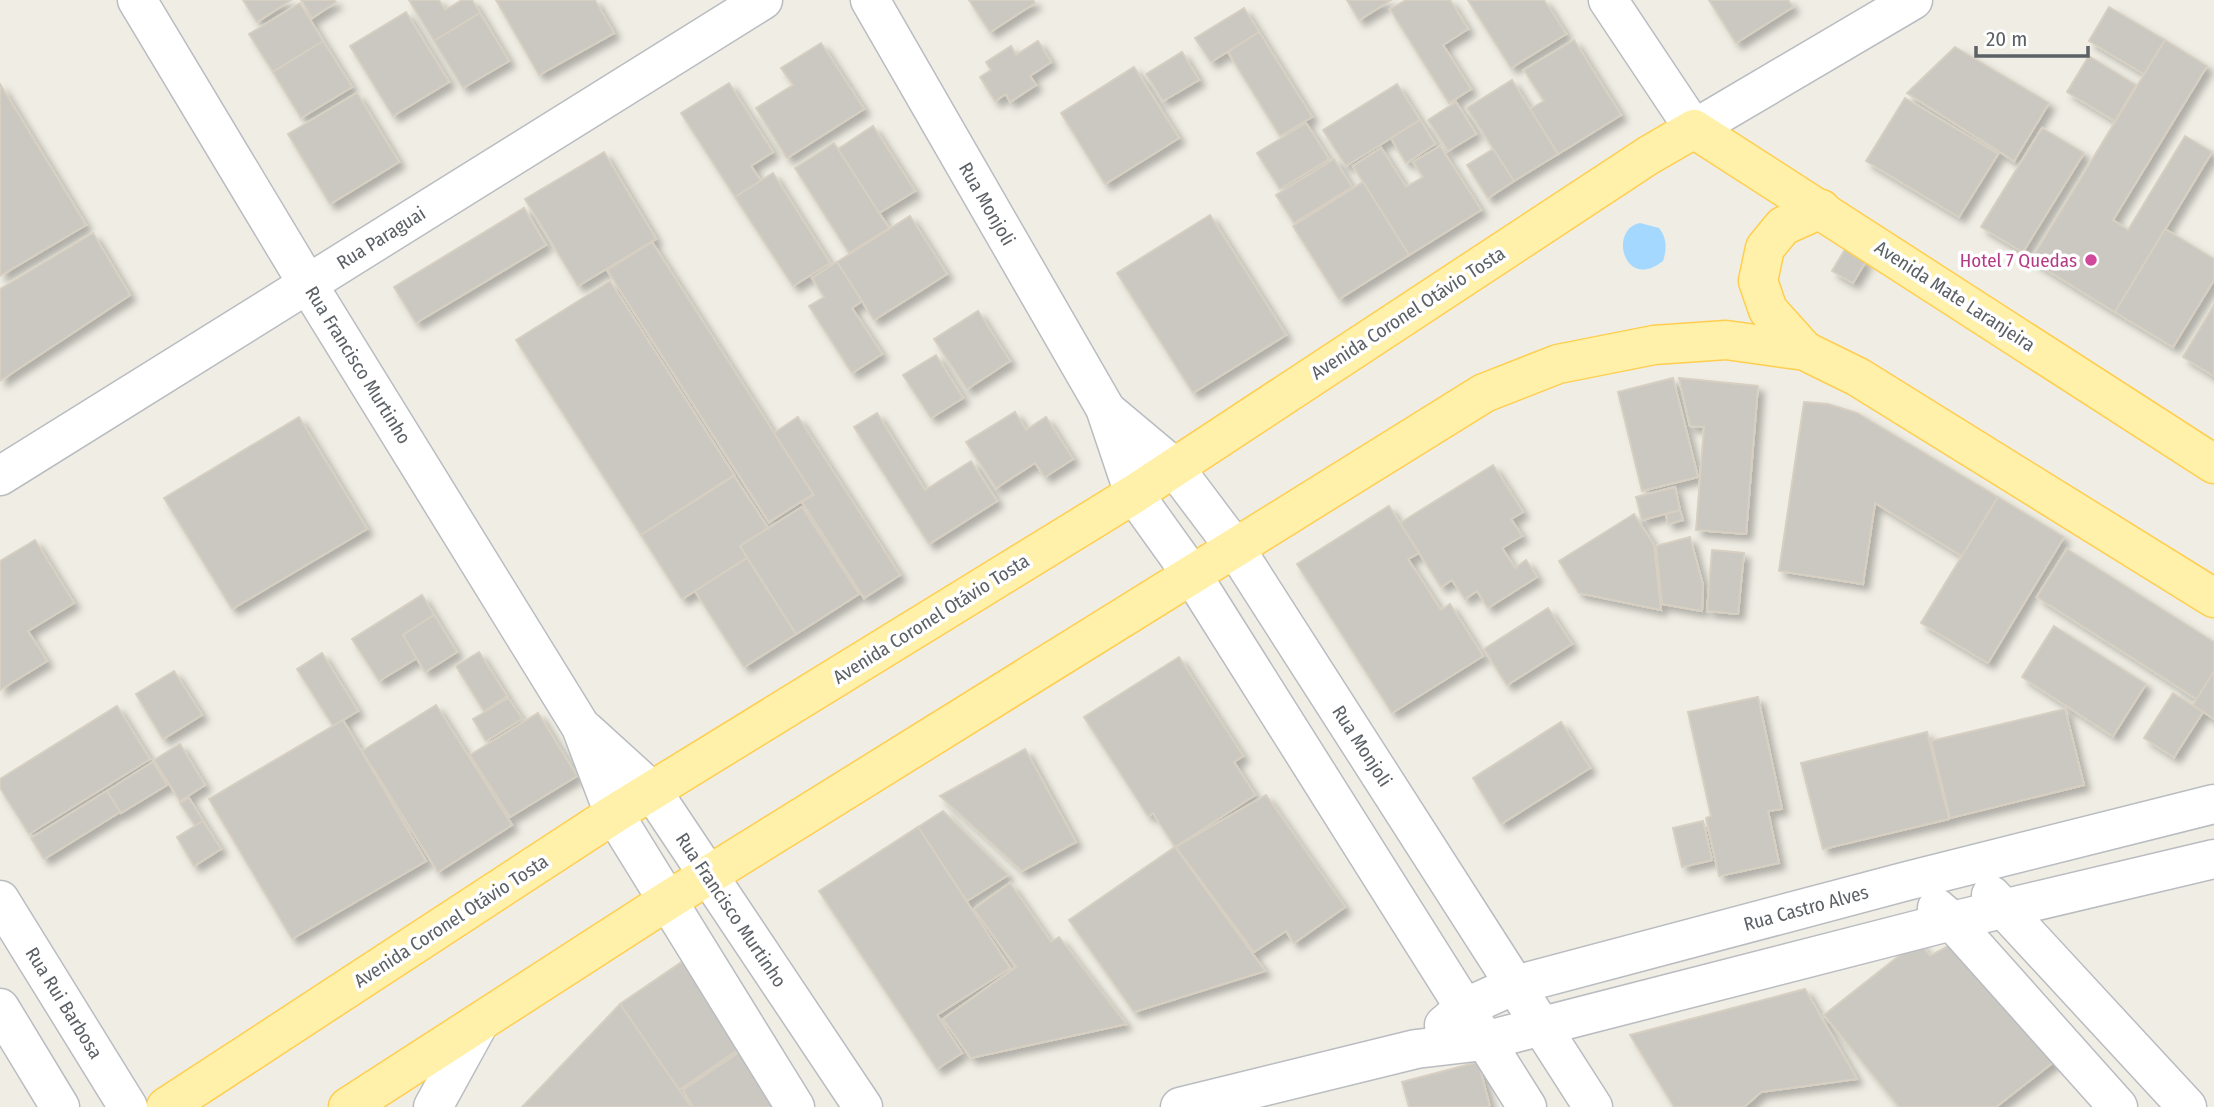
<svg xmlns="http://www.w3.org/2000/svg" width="2214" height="1107" viewBox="0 0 2214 1107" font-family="'Fira Sans Condensed',sans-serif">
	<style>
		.water { fill: #a5d8ff }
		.building { fill: #cbc8c1; stroke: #d6cfc2; stroke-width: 2; filter: url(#shadow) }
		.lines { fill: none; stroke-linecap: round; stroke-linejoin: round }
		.minor-casing { stroke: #b9bcc1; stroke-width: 41 }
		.major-casing { stroke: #ffce4f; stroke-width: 41 }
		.minor { stroke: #fff; stroke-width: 38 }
		.major { stroke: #fff1aa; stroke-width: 38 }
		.hotel-dot { fill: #d1479c; stroke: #fff; stroke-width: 2.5 }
		.labels { text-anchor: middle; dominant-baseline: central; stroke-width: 7; stroke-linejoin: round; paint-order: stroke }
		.street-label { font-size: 19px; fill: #5c6166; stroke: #fff }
		.hotel-label { font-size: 19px; fill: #b23c85; stroke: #fff; text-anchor: end }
	</style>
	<defs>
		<filter id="shadow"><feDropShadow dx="6" dy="6" stdDeviation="3.5" flood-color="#0004"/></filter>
	</defs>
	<rect width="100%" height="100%" fill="#f0eee4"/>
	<!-- water -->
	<path class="water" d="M1640,223l19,5c8,10 8,21 4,33 -39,31 -55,-32 -23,-38z"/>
	<!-- building -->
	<g class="building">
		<polygon points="243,0 291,0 257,22"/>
		<polygon points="301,0 334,0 336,2 312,18"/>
		<polygon points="409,0 439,0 445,10 462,0 472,0 480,13 434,41"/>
		<polygon points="496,0 595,0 614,33 539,75"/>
		<polygon points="969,0 1033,0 1035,3 990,32"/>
		<polygon points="1347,0 1391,0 1359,20"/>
		<polygon points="1406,0 1450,0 1468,29 1443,45 1471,89 1449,103 1390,9"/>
		<polygon points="1468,0 1544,0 1566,34 1511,68"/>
		<polygon points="1709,0 1788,0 1793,7 1736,43"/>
		<polygon points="300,3 323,41 273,72 249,34"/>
		<polygon points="2109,7 2165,40 2144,74 2089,41"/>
		<polygon points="1244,8 1259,32 1211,62 1195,38"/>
		<polygon points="406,12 449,82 393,116 350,46"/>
		<polygon points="480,13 509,61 463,88 434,41"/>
		<polygon points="1259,32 1312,117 1280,136 1228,52"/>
		<polygon points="1574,40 1621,115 1558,154 1530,109 1544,101 1524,70"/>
		<polygon points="2165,40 2207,66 2113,220 2128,230 2185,136 2212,152 2115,312 2031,260"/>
		<polygon points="323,41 352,87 301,118 273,72"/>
		<polygon points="1038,41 1051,62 1030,76 1036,85 1010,102 1006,94 995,101 980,77 991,70 986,62 1011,46 1016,55"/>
		<polygon points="821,43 864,109 787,158 756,108 793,85 781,68"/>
		<polygon points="1955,47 2049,103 2014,161 1907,93"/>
		<polygon points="1182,52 1199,80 1163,101 1146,74"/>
		<polygon points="2089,56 2136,85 2115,121 2067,92"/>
		<polygon points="1134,67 1179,138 1105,184 1061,113"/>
		<polygon points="1512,80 1558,154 1514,181 1467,108"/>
		<polygon points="729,83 773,152 751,166 761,181 735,197 681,113"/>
		<polygon points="0,84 86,225 0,276"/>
		<polygon points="1397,84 1420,120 1346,166 1323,130"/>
		<polygon points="357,93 399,162 330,204 288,134"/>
		<polygon points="1905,98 1998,154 1959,217 1866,161"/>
		<polygon points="1456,102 1476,134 1448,151 1428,120"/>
		<polygon points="1420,120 1435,144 1406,163 1391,138"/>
		<polygon points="1306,123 1329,159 1280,189 1257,153"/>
		<polygon points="873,126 915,191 879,213 838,149"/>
		<polygon points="2042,128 2084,153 2023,252 1981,227"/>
		<polygon points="834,143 889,228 849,253 795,168"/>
		<polygon points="1440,146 1481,210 1409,255 1353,166 1381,148 1406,187 1423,177 1413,162"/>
		<polygon points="1493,149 1514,181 1488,198 1467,165"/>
		<polygon points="604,152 656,239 578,286 525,199"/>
		<polygon points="1334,159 1352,187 1294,223 1276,195"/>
		<polygon points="773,173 830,263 793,286 735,197"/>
		<polygon points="1363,182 1409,255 1339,299 1293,226"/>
		<polygon points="524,208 546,245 416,323 394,287"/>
		<polygon points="1210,215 1286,335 1193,393 1117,273"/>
		<polygon points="910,216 947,274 874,320 837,262"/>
		<polygon points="2165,229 2214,259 2214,280 2173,347 2115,312"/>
		<polygon points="93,233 130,295 0,381 0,289"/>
		<polygon points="652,242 813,494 769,522 607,270"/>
		<polygon points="1846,248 1866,261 1853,283 1832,271"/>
		<polygon points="837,262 862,301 852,308 882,354 852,373 809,306 824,297 812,278"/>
		<polygon points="610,281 734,475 641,535 516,340"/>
		<polygon points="2214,305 2214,376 2183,357"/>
		<polygon points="978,311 1010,361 967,389 934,339"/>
		<polygon points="936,355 963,398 931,418 903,375"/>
		<polygon points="1673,378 1698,477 1642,491 1618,392"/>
		<polygon points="1679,378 1758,386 1746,534 1696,530 1704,427 1690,426"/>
		<polygon points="1804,402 1828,404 1857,413 1998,497 1962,556 1875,503 1863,584 1779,571"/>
		<polygon points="1015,412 1026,430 1046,417 1073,459 1045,477 1035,463 996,488 966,442"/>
		<polygon points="877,413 925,490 971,461 997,501 929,544 854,427"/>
		<polygon points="299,417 367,529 232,609 164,498"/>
		<polygon points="798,417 900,575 864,598 802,502 814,495 774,433"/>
		<polygon points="1493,465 1523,512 1511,519 1522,536 1502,548 1515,568 1526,560 1537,577 1488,608 1477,591 1465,599 1452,580 1441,587 1400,523"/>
		<polygon points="734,476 768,528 740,546 747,558 682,599 641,535"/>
		<polygon points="1675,487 1680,510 1642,520 1636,497"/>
		<polygon points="1998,497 2064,537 1988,663 1921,623"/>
		<polygon points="1389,506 1419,553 1408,559 1441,610 1450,604 1483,656 1392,713 1297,564"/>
		<polygon points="802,507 859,594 796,634 740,546"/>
		<polygon points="1680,510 1683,520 1668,524 1666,514"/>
		<polygon points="1634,514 1654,545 1661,610 1579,593 1559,561"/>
		<polygon points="1690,537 1703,585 1702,611 1662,604 1656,546"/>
		<polygon points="35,540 74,603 28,631 47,661 0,690 0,561"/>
		<polygon points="2067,549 2214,642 2214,672 2197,699 2037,597"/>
		<polygon points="1712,550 1744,553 1738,614 1707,611"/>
		<polygon points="747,558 796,634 744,667 695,591"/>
		<polygon points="422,595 434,615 403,635 417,658 379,681 352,639"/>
		<polygon points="1548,608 1572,644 1507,685 1484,649"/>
		<polygon points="434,615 457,652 425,672 403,635"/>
		<polygon points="2054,626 2146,684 2113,736 2022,677"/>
		<polygon points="479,652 507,696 484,711 456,666"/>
		<polygon points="322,653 358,711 333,726 297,669"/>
		<polygon points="1179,657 1243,756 1234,762 1255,795 1175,847 1153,813 1148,816 1084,717"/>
		<polygon points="174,671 202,715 163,739 136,694"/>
		<polygon points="2214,671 2214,719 2193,705"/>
		<polygon points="2173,693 2203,712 2174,757 2144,738"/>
		<polygon points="1758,697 1782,809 1768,811 1779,863 1719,876 1706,818 1711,816 1688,712"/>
		<polygon points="508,698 522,719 486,741 473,719"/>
		<polygon points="436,705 512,825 438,872 362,751"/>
		<polygon points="117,706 150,759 29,834 0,788 0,779"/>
		<polygon points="2065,709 2084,785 1950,818 1931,741"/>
		<polygon points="538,713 577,776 510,817 470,755"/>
		<polygon points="343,720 426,861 292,939 209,799"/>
		<polygon points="1561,722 1590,768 1501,824 1473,778"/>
		<polygon points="1927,732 1949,819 1823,849 1801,763"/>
		<polygon points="180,744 205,785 180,801 154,760"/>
		<polygon points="1025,749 1076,842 1022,871 940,796"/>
		<polygon points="153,762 167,785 121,813 107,791"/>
		<polygon points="107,791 120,812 44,859 31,838"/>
		<polygon points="1266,795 1345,907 1294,943 1286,931 1254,952 1176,847"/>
		<polygon points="189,798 203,821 195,826 180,803"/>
		<polygon points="943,811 1008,875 967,901 918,827"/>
		<polygon points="203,821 221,849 194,866 177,837"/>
		<polygon points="1703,821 1712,860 1682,867 1673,828"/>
		<polygon points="918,827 1010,968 937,1015 962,1053 937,1069 819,891"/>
		<polygon points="1175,847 1265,971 1134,1012 1069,920"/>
		<polygon points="1010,883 1051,942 1059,937 1126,1024 971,1058 943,1019 1016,967 974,909"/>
		<polygon points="1963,938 2065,1053 1996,1107 1899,1107 1824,1015 1918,941 1930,956"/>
		<polygon points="689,957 748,1043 679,1090 620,1004"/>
		<polygon points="1805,989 1857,1079 1761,1092 1744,1107 1674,1107 1630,1035"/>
		<polygon points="620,1004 691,1107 522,1107"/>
		<polygon points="744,1049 781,1107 693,1107 683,1090"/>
		<polygon points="1478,1062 1490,1107 1409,1107 1402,1082"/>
	</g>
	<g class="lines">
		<!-- minor casing -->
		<g class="minor-casing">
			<g id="minor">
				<polyline points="137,0 307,283 581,727 614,814 795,1107"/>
				<polyline points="870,0 1105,408 1134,494 1192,575 1527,1107"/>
				<polyline points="1608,0 1694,129 1913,0"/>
				<polyline points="1106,410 1174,467 1235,548 1593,1107"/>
				<polyline points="0,476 763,0"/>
				<polyline points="586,731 652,791 863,1107"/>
				<polyline points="1991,895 2187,1107"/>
				<polyline points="0,900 128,1107"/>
				<polyline points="1937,908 1952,921 2118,1107"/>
				<polyline points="0,1008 60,1107"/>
				<polyline points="1444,1025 1464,1008 1515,985 1907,881 2214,804"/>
				<polyline points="433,1107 478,1025"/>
				<polyline points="1180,1107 1416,1049 1484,1041 1952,921 2214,859"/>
			</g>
		</g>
		<!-- major casing -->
		<g class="major-casing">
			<g id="major">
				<polyline points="1805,351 1768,310 1758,281 1765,248 1783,226 1821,209"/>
				<polyline points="166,1107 614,814 1134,494 1649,155 1694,129 2214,464"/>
				<polyline points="348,1107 667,901 1484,393 1558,364 1654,345 1726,340 1805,351 1858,377 2214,598"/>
			</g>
		</g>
		<!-- minor -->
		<use href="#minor" class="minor"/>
		<!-- major -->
		<use href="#major" class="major"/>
	</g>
	<!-- markers -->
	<circle class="hotel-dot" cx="2091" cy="260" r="7"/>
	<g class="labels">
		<!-- street labels -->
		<g class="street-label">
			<text transform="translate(987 204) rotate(60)">Rua Monjoli</text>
			<text transform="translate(381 238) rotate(-32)">Rua Paraguai</text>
			<text transform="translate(1955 296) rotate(33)">Avenida Mate Laranjeira</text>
			<text transform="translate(1408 313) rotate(-33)">Avenida Coronel Otávio Tosta</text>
			<text transform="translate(358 365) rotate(58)">Rua Francisco Murtinho</text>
			<text transform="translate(931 619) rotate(-32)">Avenida Coronel Otávio Tosta</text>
			<text transform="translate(1362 746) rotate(57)">Rua Monjoli</text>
			<text transform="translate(1806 908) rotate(-15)">Rua Castro Alves</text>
			<text transform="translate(731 910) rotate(56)">Rua Francisco Murtinho</text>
			<text transform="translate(451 921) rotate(-33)">Avenida Coronel Otávio Tosta</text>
			<text transform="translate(64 1003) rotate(58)">Rua Rui Barbosa</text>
		</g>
		<!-- hotel labels -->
		<g class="hotel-label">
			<text x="2077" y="260">Hotel 7 Quedas</text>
		</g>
	</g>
	<!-- scale -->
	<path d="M1976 46v10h112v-10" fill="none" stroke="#5c6166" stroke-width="3.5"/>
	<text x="1986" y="46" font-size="21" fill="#5c6166" stroke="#ffffff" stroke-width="5" paint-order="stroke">20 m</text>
</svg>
